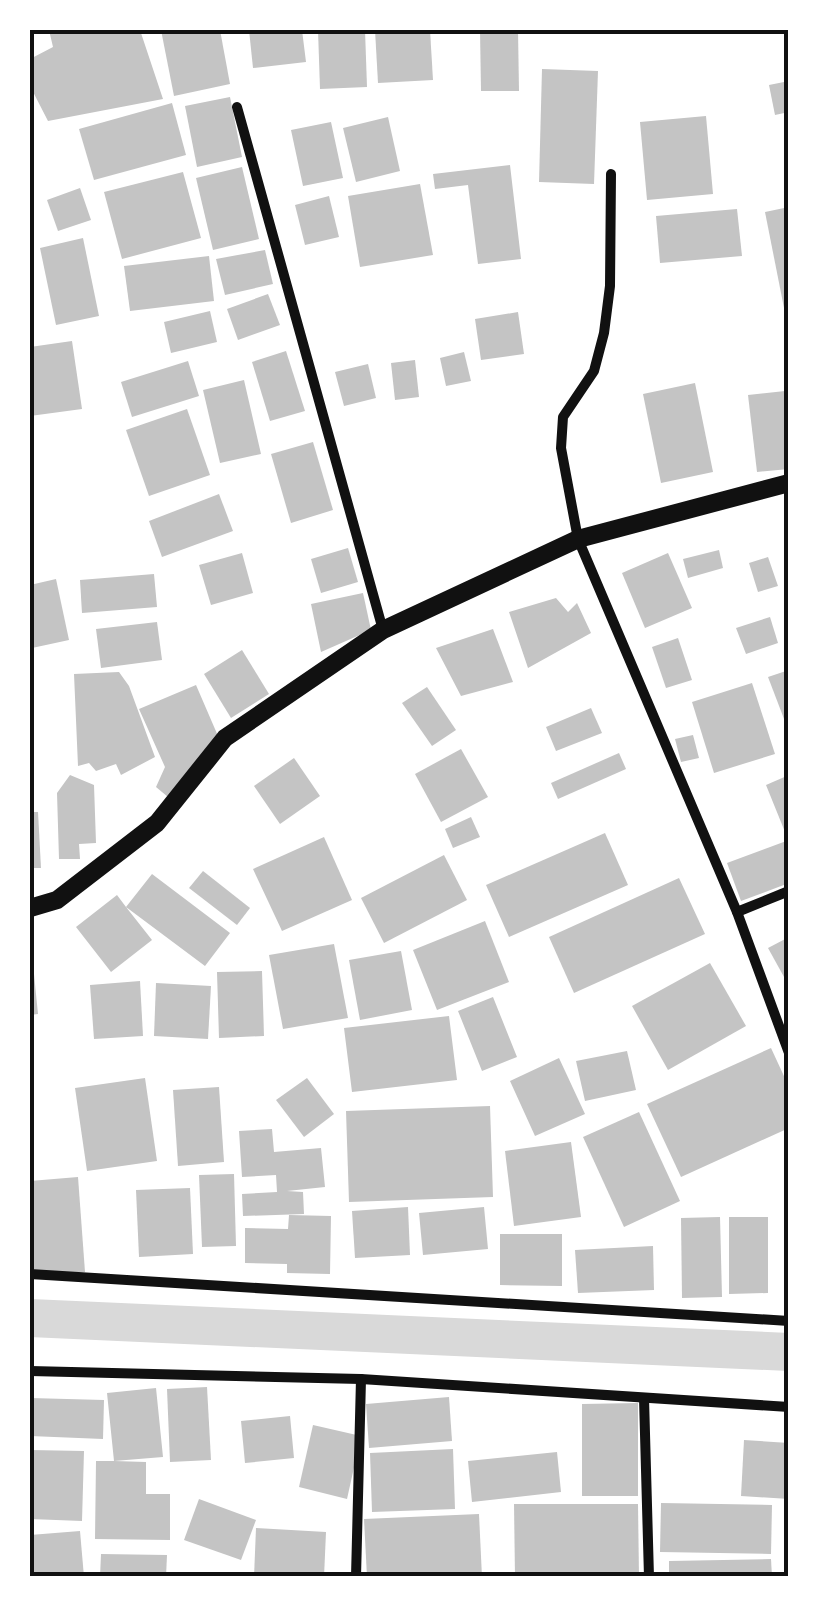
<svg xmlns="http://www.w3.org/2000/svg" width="819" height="1607" viewBox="0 0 819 1607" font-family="Karla,sans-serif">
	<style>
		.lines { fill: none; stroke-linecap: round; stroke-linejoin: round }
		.canal { stroke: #d9d9d9; stroke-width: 38 }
		.building { fill: #c4c4c4 }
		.minor { stroke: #111; stroke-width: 10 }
		.tertiary { stroke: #111; stroke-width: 18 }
		.neatline { fill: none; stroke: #111; stroke-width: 4 }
	</style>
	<rect width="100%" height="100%" fill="#fff"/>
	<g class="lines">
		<!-- canal -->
		<polyline class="canal" points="30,1318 789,1352"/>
	</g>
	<!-- building -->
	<g class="building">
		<polygon points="49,30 140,30 163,99 48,121 30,86 30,59 53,47"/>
		<polygon points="161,30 220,30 230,84 174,96"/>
		<polygon points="249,30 302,30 306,62 253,68"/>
		<polygon points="318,30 365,30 367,87 320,89"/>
		<polygon points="375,30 430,30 433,80 378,83"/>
		<polygon points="480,30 518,30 519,91 481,91"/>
		<polygon points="542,69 598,71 594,184 539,182"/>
		<polygon points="789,81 789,112 775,115 769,85"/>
		<polygon points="230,97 242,157 197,167 185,106"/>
		<polygon points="172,103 186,155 94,180 79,129"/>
		<polygon points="706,116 713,194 647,200 640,122"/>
		<polygon points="388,117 400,171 356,182 343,128"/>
		<polygon points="331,122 343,178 303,186 291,130"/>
		<polygon points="510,165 521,259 478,264 468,185 435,189 433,174"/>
		<polygon points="242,167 259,239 213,250 196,178"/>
		<polygon points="183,172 201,238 122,259 104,192"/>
		<polygon points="420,184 433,255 360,267 348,196"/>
		<polygon points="80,188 91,220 58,231 47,200"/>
		<polygon points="329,196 339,237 305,245 295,205"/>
		<polygon points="789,207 789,307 784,308 765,212"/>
		<polygon points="737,209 742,256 660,263 656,216"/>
		<polygon points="83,238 99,316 56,325 40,248"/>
		<polygon points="265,250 273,284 225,295 216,259"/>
		<polygon points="209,256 214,301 130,311 124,266"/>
		<polygon points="268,294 280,325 238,340 227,309"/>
		<polygon points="210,311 217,342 171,353 164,322"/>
		<polygon points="518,312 524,354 481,360 475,319"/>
		<polygon points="72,341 82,409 30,416 30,347"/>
		<polygon points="286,351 305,411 270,421 252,362"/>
		<polygon points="464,352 471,381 446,386 440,358"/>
		<polygon points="415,360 419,397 395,400 391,363"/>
		<polygon points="188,361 199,396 132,417 121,382"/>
		<polygon points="368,364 376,398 344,406 335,372"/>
		<polygon points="244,380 261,454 220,463 203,390"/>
		<polygon points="695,383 713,472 661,483 643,394"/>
		<polygon points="785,391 789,423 789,469 757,472 748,395"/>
		<polygon points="187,409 210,475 149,496 126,430"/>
		<polygon points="313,442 333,510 291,523 271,454"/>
		<polygon points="219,494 233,531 162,557 149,521"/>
		<polygon points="348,548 358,582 321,593 311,559"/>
		<polygon points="719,550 723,568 688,578 683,559"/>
		<polygon points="242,553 253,593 211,605 199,565"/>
		<polygon points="668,553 692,608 645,628 622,573"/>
		<polygon points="768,557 778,586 758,592 749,563"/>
		<polygon points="154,574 157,607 82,613 80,580"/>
		<polygon points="56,579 69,640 32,648 30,585"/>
		<polygon points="363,593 371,630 321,652 311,604"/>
		<polygon points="556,598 568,612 577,603 591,633 528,668 509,612"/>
		<polygon points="770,617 778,643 746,654 736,628"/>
		<polygon points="157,622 162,660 101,668 96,629"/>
		<polygon points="493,629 513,682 461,696 436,648"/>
		<polygon points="678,638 692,680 666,688 652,647"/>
		<polygon points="242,650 269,694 231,718 204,674"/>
		<polygon points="789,670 789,732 768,677"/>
		<polygon points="119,672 129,686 155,757 121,775 116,764 96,771 89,763 78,766 74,674"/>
		<polygon points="752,683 775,754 714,773 692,702"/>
		<polygon points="196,685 218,736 168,797 156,787 165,767 139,709"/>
		<polygon points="427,687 456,730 432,746 402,703"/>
		<polygon points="591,708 602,733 556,751 546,727"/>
		<polygon points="693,735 699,758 681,762 675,739"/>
		<polygon points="461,749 488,797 441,822 415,774"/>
		<polygon points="619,753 626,769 558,799 551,783"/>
		<polygon points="294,758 320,796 280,824 254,786"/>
		<polygon points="70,775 94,785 96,843 79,844 80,859 59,859 57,793"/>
		<polygon points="789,775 789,830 785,832 766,785"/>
		<polygon points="30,812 38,812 41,868 30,868"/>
		<polygon points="471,817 480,837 453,848 445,829"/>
		<polygon points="605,833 628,885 509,937 486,885"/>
		<polygon points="324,837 352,900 282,931 253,869"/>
		<polygon points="789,840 789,883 741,901 727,863"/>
		<polygon points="444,855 467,900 384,943 361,898"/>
		<polygon points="203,871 250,908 237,925 189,888"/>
		<polygon points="152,874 230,933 205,966 126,907 152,940 111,972 76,927 117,895 126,907"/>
		<polygon points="679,878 705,934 574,993 549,937"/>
		<polygon points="485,921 509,982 437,1010 413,950"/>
		<polygon points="789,937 789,986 768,948"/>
		<polygon points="334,944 348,1018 283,1029 269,955"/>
		<polygon points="401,951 412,1010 360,1020 349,960"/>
		<polygon points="710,963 746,1026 668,1070 632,1006"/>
		<polygon points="33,964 38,1014 30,1015 30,965"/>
		<polygon points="262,971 264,1036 219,1038 217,972"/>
		<polygon points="140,981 143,1036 94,1039 90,985"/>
		<polygon points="156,983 211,986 208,1039 154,1036"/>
		<polygon points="493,997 517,1057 482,1071 458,1011"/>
		<polygon points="449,1016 457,1080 352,1092 344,1028"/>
		<polygon points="771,1048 789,1087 789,1128 681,1177 647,1104"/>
		<polygon points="627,1051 636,1090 585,1101 576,1061"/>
		<polygon points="559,1058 585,1114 535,1136 510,1081"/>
		<polygon points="145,1078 157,1161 87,1171 75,1088"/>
		<polygon points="307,1078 334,1114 304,1137 276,1100"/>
		<polygon points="219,1087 224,1162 178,1166 173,1090"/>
		<polygon points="490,1106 493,1197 349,1202 346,1111"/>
		<polygon points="639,1112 680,1201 624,1227 583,1137"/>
		<polygon points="272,1129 274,1152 321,1148 325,1187 287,1191 303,1192 304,1214 243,1216 242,1194 277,1192 276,1175 242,1177 239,1131"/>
		<polygon points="571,1142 581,1217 514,1226 505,1151"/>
		<polygon points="234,1174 236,1246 202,1247 199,1175"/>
		<polygon points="78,1177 85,1272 30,1276 30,1181"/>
		<polygon points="190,1188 193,1254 139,1257 136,1190"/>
		<polygon points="408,1207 410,1255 355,1258 352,1211"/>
		<polygon points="484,1207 488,1249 423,1255 419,1213"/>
		<polygon points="289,1215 331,1216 330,1274 287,1273 287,1264 245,1263 245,1228 288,1229"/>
		<polygon points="720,1217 722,1297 682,1298 681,1218"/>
		<polygon points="729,1217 768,1217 768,1293 729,1294"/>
		<polygon points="500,1234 562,1234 562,1286 500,1285"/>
		<polygon points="653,1246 654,1290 578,1293 575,1250"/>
		<polygon points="207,1387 211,1460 170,1462 167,1389"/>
		<polygon points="156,1388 163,1457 114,1461 146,1462 146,1494 170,1494 170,1540 95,1539 96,1461 114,1461 107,1393"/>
		<polygon points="449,1397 452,1441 369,1448 366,1404"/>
		<polygon points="30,1398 104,1400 103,1439 30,1436"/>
		<polygon points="638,1403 638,1496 582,1496 582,1404"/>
		<polygon points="290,1416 294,1458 245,1463 241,1421"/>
		<polygon points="313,1425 361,1436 347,1499 299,1487"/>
		<polygon points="744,1440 789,1443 789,1499 741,1496"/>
		<polygon points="453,1449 455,1509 372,1512 370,1453"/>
		<polygon points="30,1450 84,1451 82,1521 30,1519"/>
		<polygon points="557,1452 561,1492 472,1502 468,1461"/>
		<polygon points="199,1499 256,1520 241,1560 184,1540"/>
		<polygon points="661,1503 772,1505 771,1554 660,1552"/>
		<polygon points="514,1504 638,1504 639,1577 515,1577"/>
		<polygon points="479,1514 482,1577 367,1577 364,1519"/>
		<polygon points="256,1528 326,1532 324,1577 254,1577"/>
		<polygon points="80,1531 84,1577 30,1577 30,1535"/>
		<polygon points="101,1554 167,1555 166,1577 100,1577"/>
		<polygon points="771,1559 772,1577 669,1577 669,1561"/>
	</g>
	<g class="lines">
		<!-- minor -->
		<g class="minor">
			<polyline points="237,107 383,630"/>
			<polyline points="611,174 610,286 604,333 594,371 563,417 561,448 578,539 737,912 789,1053"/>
			<polyline points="737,912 789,891"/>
			<polyline points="30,1274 789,1321"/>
			<polyline points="30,1371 361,1379 789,1407"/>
			<polyline points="644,1398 649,1577"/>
			<polyline points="356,1577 361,1379"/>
		</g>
		<!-- tertiary -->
		<polyline class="tertiary" points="30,908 57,900 157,823 225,738 383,630 578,539 789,483"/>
	</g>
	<!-- border -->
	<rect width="819" height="1607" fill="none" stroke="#ffffff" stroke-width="65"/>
	<rect x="32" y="32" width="754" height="1542" class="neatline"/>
</svg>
